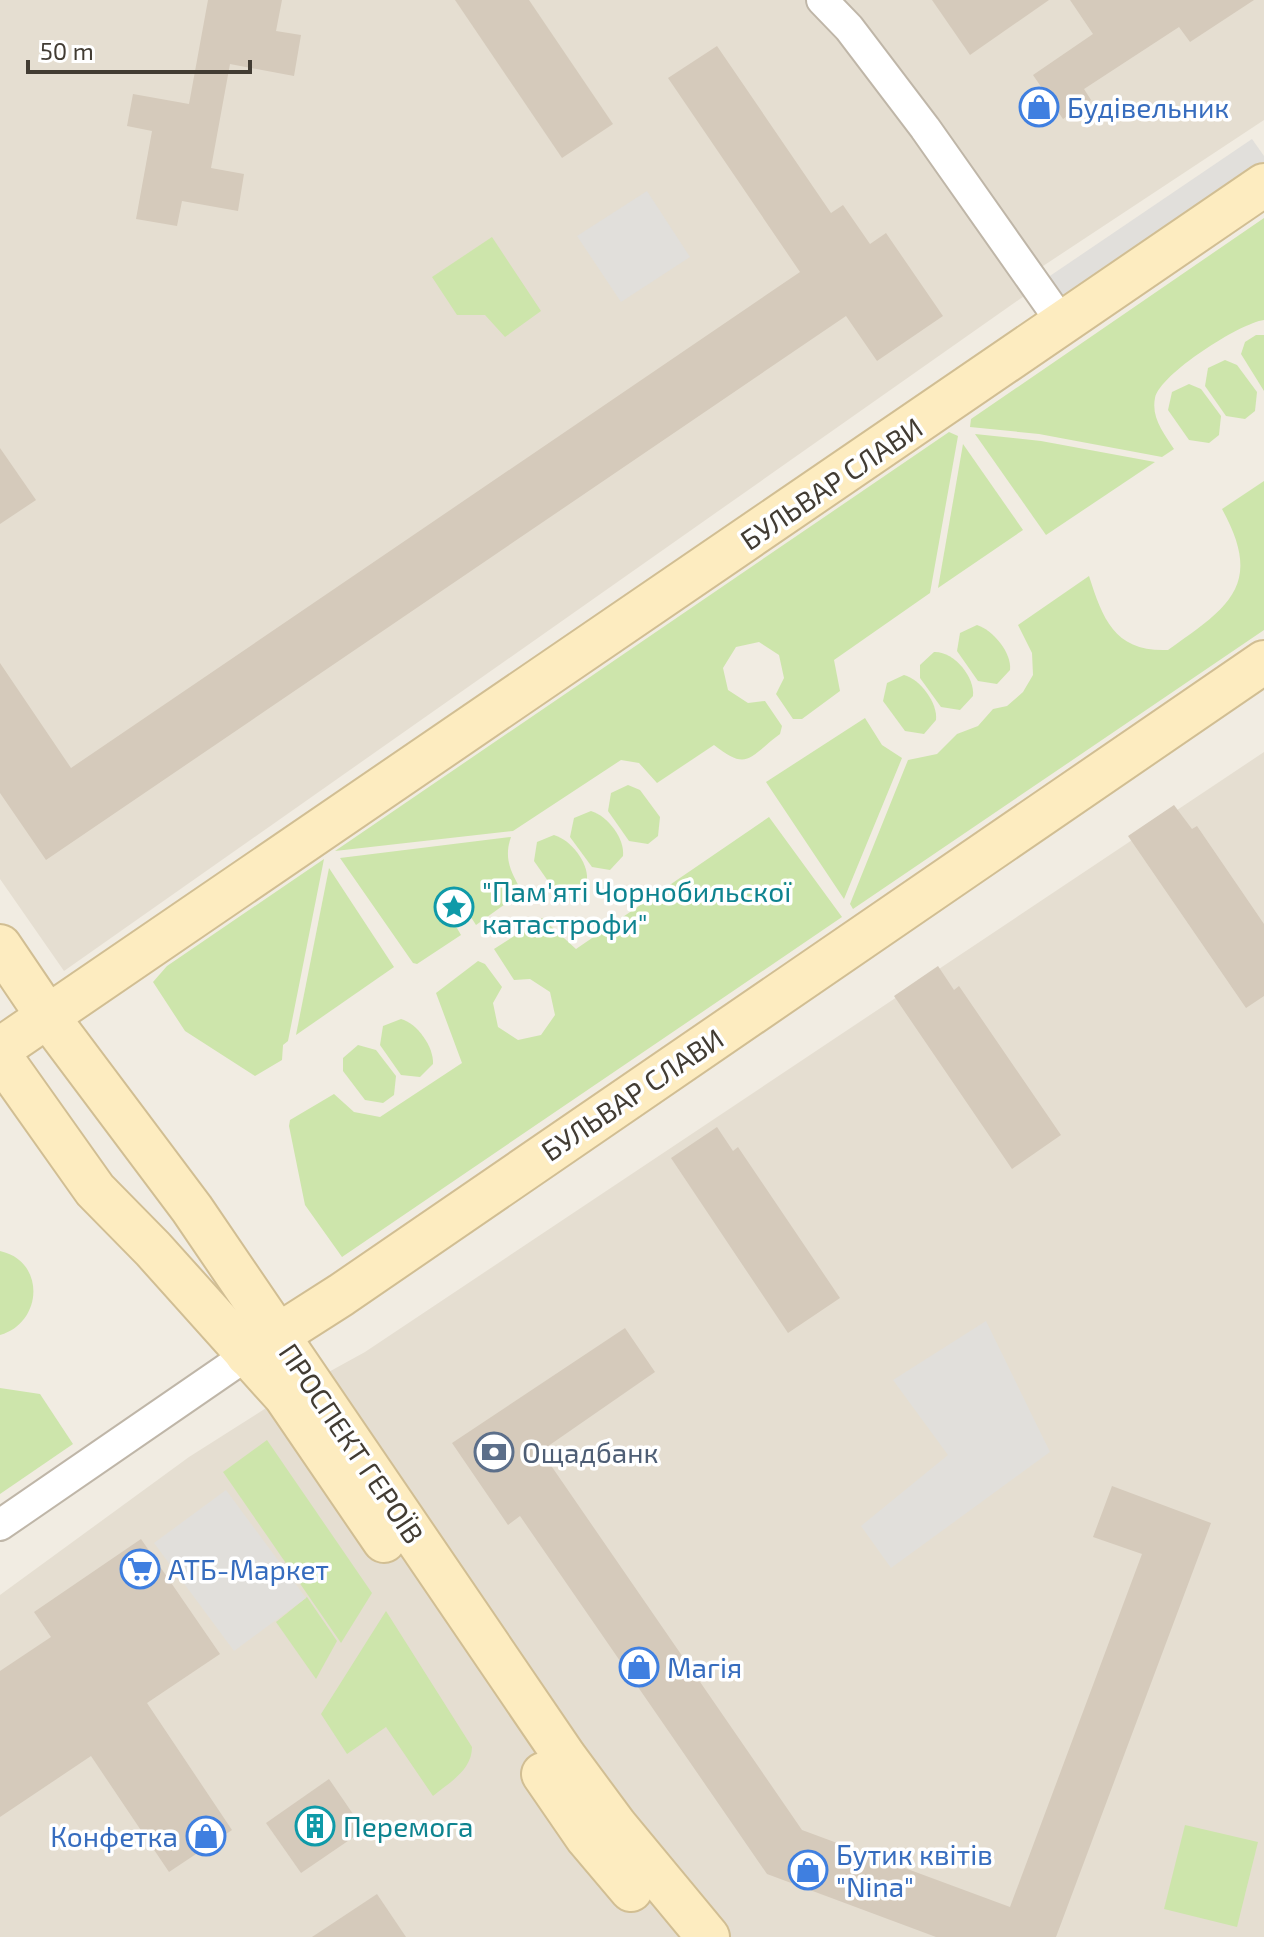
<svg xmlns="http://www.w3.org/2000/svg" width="1264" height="1937" viewBox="0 0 1264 1937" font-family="'Exo 2',sans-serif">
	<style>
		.residential { fill: #e5ded1 }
		.green { fill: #cde5ab }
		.parking { fill: #e1dfdb }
		.building { fill: #d5cabb }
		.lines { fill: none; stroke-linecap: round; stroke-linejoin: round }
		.street-casing { stroke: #bfb6a8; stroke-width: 34 }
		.secondary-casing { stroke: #d1be93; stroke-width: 46 }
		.street { stroke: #fff; stroke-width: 30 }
		.secondary { stroke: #fdecc0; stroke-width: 42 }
		.labels { text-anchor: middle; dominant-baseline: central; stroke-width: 7; stroke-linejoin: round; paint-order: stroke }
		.shop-label { font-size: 28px; fill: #366cbe; stroke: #fff; text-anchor: start }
		.street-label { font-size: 28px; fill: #423c33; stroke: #fff }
		.culture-label { font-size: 28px; fill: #0d838f; stroke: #fff; text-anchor: start }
		.service-label { font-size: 28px; fill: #4e5e75; stroke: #fff; text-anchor: start }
	</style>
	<rect width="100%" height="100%" fill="#f1ece2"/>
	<!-- residential -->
	<g class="residential">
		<polygon points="0,0 1264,0 1264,120 1040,268 1037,287 64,971 0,879"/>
		<polygon points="1264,752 1264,1937 0,1937 0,1595 189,1457 285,1396 365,1352"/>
	</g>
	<!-- green -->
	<g class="green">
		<path d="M1264,218v102c-24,3 -104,54 -109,78 -4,20 9,35 19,51l-12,8 -123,-23 -69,-7 1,-8z"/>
		<polygon points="492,237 541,311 505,337 485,315 457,315 432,277"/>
		<polygon points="1256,335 1264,335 1264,391 1241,354 1245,342"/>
		<polygon points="1225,360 1237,365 1257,392 1255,411 1245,419 1226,416 1205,386 1208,368"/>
		<polygon points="1189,384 1201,389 1221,416 1219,435 1209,443 1189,440 1168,410 1172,392"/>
		<path d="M949,432l9,4 -28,157 -96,67 6,31 -38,28h-9l-17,-25 8,-16 -5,-23 -20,-13 -23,5 -13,21 5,22 20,13 17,-2 17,25 -2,8c-31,23 -32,38 -66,11l-57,38 -18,-20 -18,-3 -108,71 -178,20z"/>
		<polygon points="975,434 1041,441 1155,462 1046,535"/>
		<polygon points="963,444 1023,530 938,588"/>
		<path d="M1264,481v149l-411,279 -3,-5 58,-144 29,-6 20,-20 21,-8 15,-17 14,-3 16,-14 10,-17 -1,-22 -14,-28 71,-49c14,44 26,76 79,74 61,-43 96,-65 54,-141z"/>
		<path d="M977,625c16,5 35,28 33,45l-13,14 -19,-3 -21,-30 3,-18z"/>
		<path d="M934,652c20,-1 41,25 39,44l-13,14 -19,-3 -21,-29v-13z"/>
		<path d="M904,675c16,4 34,28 32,45l-12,14 -19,-3 -22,-30 4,-18z"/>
		<polygon points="865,718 882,745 902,758 844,899 766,782"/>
		<polygon points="628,785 640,790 660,817 658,836 648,844 629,841 608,811 611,793"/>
		<path d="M591,811c17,5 34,28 32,45l-13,14 -18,-3 -22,-30 4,-19z"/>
		<polygon points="769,817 842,917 342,1257 305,1205 289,1126 290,1120 334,1094 354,1112 380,1117 462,1063 436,993 478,961 485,964 502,987 493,1003 498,1027 518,1040 541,1035 555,1015 550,992 530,979 514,980 494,949 542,918 576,949"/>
		<path d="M554,835c17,5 34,27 33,44l-13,14 -19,-2 -21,-30 3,-19z"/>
		<path d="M511,837c-8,23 1,36 11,55l-46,33 -18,-28 -14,9 17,29 -44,29 -4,-1 -73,-105z"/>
		<polygon points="324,859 288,1041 283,1045 282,1060 255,1076 185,1031 153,982 167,966"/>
		<polygon points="329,868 394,967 296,1035"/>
		<path d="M401,1019c16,4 33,28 32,45l-13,13 -19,-2 -21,-30 3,-19z"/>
		<polygon points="358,1045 376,1050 396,1076 394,1095 383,1103 365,1100 343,1071 343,1058"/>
		<path d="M0,1251c46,10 43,72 0,84z"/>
		<polygon points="0,1388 40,1394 73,1444 0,1494"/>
		<polygon points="267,1440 372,1593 341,1643 223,1472"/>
		<polygon points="307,1597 337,1641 316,1679 276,1622"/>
		<path d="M386,1611l86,136c0,23 -22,35 -39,49l-47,-69 -39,27 -26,-40z"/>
		<polygon points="1185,1825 1258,1842 1237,1927 1164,1909"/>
	</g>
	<!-- parking -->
	<g class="parking">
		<polygon points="1252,139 1264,156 1264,173 1061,311 1041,282"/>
		<polygon points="647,191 690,257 621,302 577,236"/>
		<polygon points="986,1321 1050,1452 891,1568 861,1526 948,1455 893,1380"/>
		<polygon points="226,1490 306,1598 234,1651 154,1543"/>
	</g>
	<!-- building -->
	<g class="building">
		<polygon points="208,0 282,0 276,31 301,35 294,76 230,64 211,168 244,174 238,211 182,201 177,226 136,219 152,131 127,126 133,94 189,104"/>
		<polygon points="455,0 529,0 613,124 562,158"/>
		<polygon points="932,0 1049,0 970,55"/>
		<polygon points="1070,0 1254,0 1190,42 1179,27 1084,89 1091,100 1063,119 1033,75 1093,34"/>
		<polygon points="717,46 831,213 843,205 870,244 886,233 943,316 877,361 846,316 46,860 0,793 0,663 71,768 800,272 668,78"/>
		<polygon points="0,448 36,500 0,524"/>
		<polygon points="1174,805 1192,829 1197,826 1264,924 1264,996 1246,1008 1128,836"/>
		<polygon points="938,966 954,990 959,986 1061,1135 1012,1169 894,996"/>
		<polygon points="717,1127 733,1151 738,1147 840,1298 788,1333 671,1158"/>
		<polygon points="625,1328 655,1372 541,1451 802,1830 1010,1907 1142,1554 1093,1537 1112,1486 1211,1523 1056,1937 936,1937 767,1874 520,1516 508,1525 452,1443"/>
		<polygon points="141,1539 220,1654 147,1703 232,1830 169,1872 91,1756 0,1817 0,1671 51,1637 34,1612"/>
		<polygon points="329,1779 364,1830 301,1873 266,1823"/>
		<polygon points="377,1894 406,1937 312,1937"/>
	</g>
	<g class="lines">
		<!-- street casing -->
		<g class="street-casing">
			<g id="street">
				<polyline points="822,0 849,28 925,128 1063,324"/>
				<polyline points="0,1525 247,1355"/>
			</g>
		</g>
		<!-- secondary casing -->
		<g class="secondary-casing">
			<g id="secondary">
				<polyline points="0,946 48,1017 192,1209 565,1757 616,1826 708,1937"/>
				<polyline points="0,1049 1264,185"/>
				<polyline points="0,1056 95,1190 153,1249 285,1396 384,1541"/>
				<polyline points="247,1355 341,1295 1264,662"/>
				<polyline points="543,1774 587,1838 631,1890"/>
			</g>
		</g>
		<!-- street -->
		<use href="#street" class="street"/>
		<!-- secondary -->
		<use href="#secondary" class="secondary"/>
	</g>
	<!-- icons -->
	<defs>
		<g id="shop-ring" transform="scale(2)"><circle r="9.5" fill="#fff" stroke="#3f7fe0" stroke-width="1.5"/><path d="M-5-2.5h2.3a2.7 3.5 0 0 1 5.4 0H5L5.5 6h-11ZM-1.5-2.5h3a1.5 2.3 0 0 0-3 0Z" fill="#3f7fe0"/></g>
		<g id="sight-ring" transform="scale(2)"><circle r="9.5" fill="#fff" stroke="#0f9aa8" stroke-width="1.5"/><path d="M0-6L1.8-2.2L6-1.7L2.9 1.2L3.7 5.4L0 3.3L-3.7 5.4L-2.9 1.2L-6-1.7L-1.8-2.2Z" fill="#0f9aa8"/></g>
		<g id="bank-ring" transform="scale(2)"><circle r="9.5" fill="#fff" stroke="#5c6f8a" stroke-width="1.5"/><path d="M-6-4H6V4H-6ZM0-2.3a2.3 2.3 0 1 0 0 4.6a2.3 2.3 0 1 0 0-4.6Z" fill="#5c6f8a"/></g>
		<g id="supermarket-ring" transform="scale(2)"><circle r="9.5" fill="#fff" stroke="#3f7fe0" stroke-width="1.5"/><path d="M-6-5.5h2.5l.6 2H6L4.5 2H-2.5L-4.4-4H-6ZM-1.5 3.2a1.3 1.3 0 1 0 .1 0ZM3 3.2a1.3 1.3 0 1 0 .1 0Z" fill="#3f7fe0"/></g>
		<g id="building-ring" transform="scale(2)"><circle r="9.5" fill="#fff" stroke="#0f9aa8" stroke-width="1.5"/><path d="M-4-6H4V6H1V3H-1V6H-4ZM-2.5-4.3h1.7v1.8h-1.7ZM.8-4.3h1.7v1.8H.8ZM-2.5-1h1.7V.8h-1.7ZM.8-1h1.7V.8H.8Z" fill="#0f9aa8"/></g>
	</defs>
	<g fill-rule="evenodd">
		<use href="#shop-ring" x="1039" y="107"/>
		<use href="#sight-ring" x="454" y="907"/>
		<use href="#bank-ring" x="494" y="1452"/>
		<use href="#supermarket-ring" x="140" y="1569"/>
		<use href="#shop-ring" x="639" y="1667"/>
		<use href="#building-ring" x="315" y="1826"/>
		<use href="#shop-ring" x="206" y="1836"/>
		<use href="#shop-ring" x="808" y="1870"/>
	</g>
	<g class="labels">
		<!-- shop labels -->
		<g class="shop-label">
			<text x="1067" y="107">Будівельник</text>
			<text x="168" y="1569">АТБ-Маркет</text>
			<text x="667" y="1667">Магія</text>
			<text x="178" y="1836" text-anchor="end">Конфетка</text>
			<text x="836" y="1854">Бутик квітів<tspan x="836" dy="32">"Nina"</tspan></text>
		</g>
		<!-- street labels -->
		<g class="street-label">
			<text transform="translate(831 483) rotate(-34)">БУЛЬВАР СЛАВИ</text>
			<text transform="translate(632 1094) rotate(-34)">БУЛЬВАР СЛАВИ</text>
			<text transform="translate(352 1443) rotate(56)">ПРОСПЕКТ ГЕРОЇВ</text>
		</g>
		<!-- culture labels -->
		<g class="culture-label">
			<text x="482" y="891">"Пам'яті Чорнобильскої<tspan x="482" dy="32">катастрофи"</tspan></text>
			<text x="343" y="1826">Перемога</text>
		</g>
		<!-- service labels -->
		<g class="service-label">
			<text x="522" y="1452">Ощадбанк</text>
		</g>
	</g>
	<!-- scale -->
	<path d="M28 60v12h222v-12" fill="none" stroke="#423c33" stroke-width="4"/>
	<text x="40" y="60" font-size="24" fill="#423c33" stroke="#ffffff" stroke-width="6" paint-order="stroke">50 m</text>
</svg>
